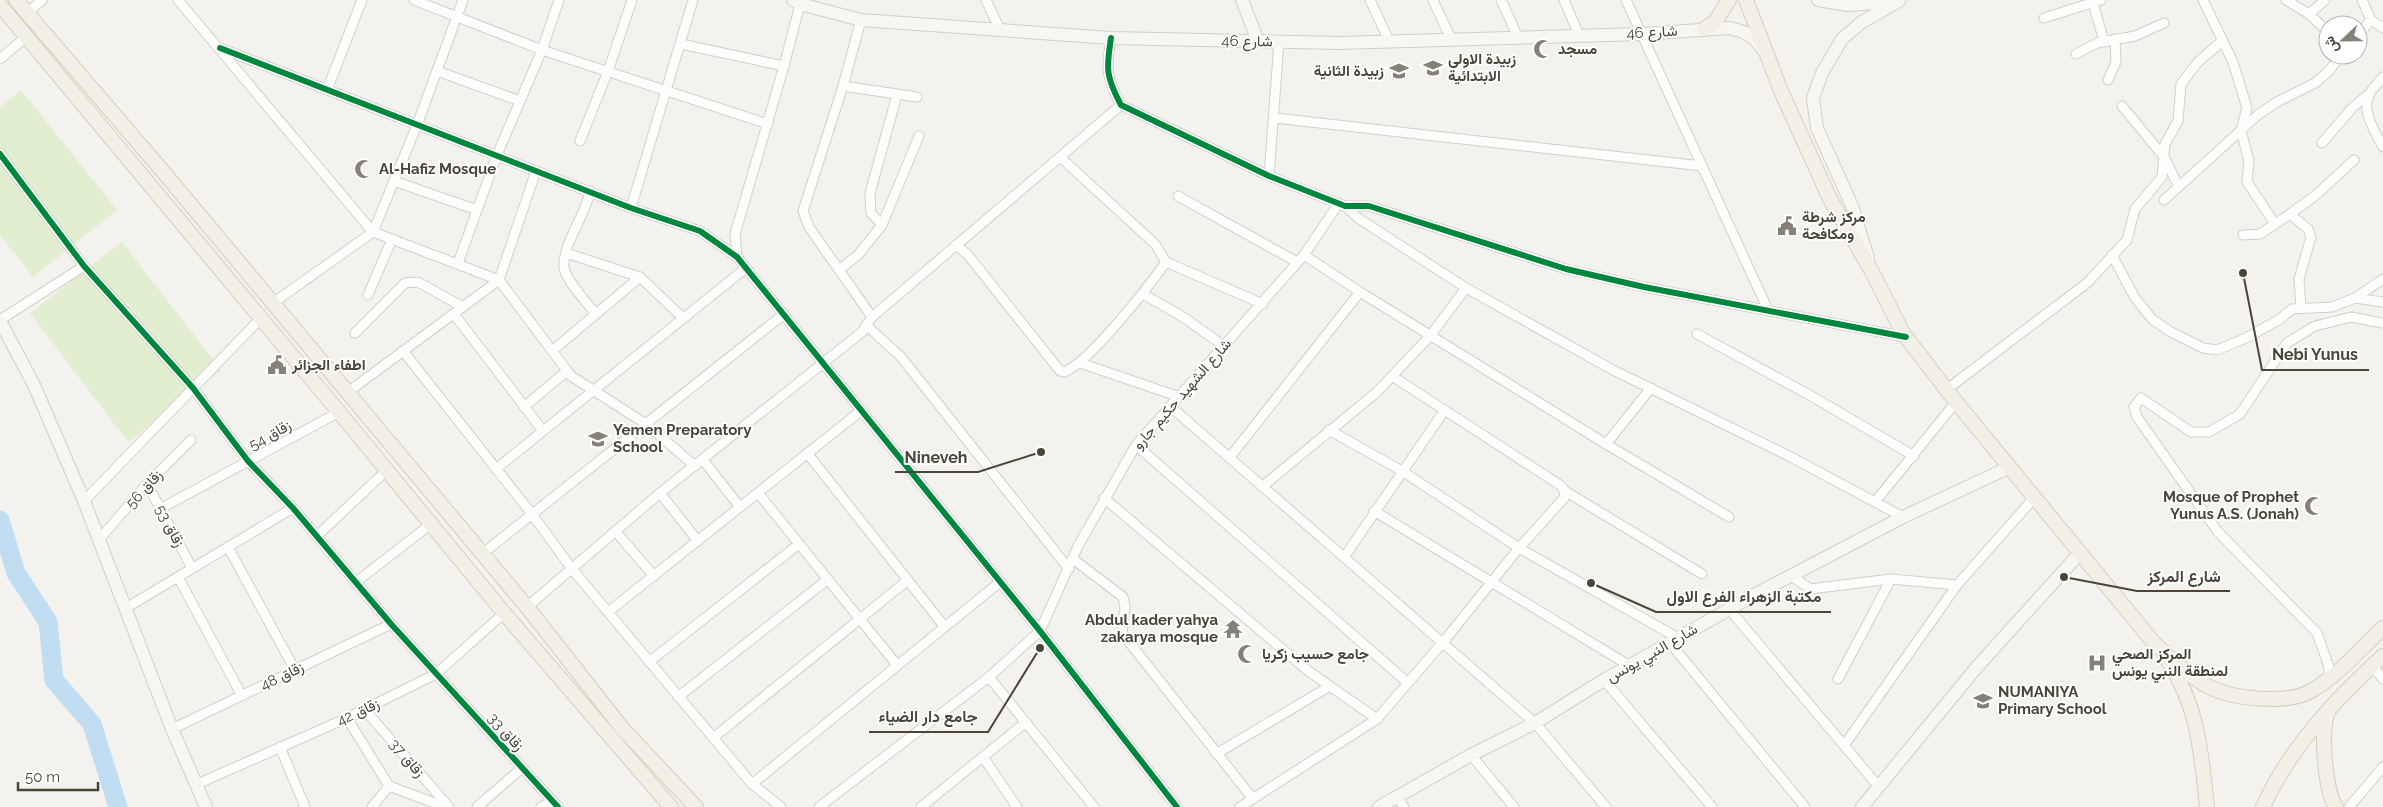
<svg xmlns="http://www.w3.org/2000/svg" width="2383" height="807" viewBox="0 0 2383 807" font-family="Raleway,Vazirmatn,sans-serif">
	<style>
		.green { fill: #e1eecf }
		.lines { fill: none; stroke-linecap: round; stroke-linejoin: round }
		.river { stroke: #c0ddf1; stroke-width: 19 }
		.street-casing { stroke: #d2d0cb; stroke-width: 11 }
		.secondary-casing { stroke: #d3cfc5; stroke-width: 14 }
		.primary-casing { stroke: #d6cebb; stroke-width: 16 }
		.street { stroke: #fdfdfc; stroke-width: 9 }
		.secondary { stroke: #f7f6f1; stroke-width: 12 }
		.primary { stroke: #f2efe6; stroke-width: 14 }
		.cycleway-casing { stroke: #fff; stroke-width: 9 }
		.cycleway { stroke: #00873e; stroke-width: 6 }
		.labels { text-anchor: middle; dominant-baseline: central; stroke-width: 4; stroke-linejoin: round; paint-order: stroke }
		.street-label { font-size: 15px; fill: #4b4439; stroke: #fff }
		.poi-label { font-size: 15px; font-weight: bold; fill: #4b4439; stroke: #fff; text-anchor: start }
		.leader { fill: none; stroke: #4b4439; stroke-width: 2 }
		.callout-dot { fill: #4b4439; stroke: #fff; stroke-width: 2 }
		.callout-label { font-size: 16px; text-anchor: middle; font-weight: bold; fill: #4b4439; stroke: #fff; stroke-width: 4; stroke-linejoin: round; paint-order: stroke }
	</style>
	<rect width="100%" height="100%" fill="#f4f2ee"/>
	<!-- green -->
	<g class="green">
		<polygon points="21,90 117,210 33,277 0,235 0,107"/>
		<polygon points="122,242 221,370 128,442 30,313"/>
	</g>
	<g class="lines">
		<!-- river -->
		<polyline class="river" points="0,520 16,573 48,622 54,680 92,724 118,807"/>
		<!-- street casing -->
		<g class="street-casing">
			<g id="street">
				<polyline points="178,0 373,232 499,280 571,376 646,424 695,466"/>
				<polyline points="414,0 542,50 768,124"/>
				<polyline points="986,0 1000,30"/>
				<polyline points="1370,0 1389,41"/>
				<polyline points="1433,0 1451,39"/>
				<polyline points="1501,0 1518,37"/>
				<polyline points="1564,0 1579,35"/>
				<polyline points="1626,0 1768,310"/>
				<polyline points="2203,0 2233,62 2247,108 2241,131 2249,161 2247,182 2275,224"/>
				<polyline points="2286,0 2309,14 2325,0"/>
				<polyline points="2362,0 2371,20 2383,28"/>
				<polyline points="2093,3 2104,41"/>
				<polyline points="27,13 42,0"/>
				<polyline points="2309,14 2328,32"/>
				<polyline points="2044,18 2101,0"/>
				<polyline points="861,20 843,86 803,211 809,227 872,317"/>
				<polyline points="2358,35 2371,20"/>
				<path d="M1111,38c-5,31 -5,39 10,67l148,71 76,30h24l197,63 78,18 262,50"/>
				<polyline points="681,44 784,66"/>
				<polyline points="220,48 631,208 700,231 737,257 1040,631 1177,807"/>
				<polyline points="2076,54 2097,43 2135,36 2164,23"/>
				<polyline points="0,59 27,36"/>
				<polyline points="437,71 520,101"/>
				<path d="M2383,77c-4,6 -10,10 -13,16 -10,16 5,39 13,54"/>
				<polyline points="2108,80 2116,62 2115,39"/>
				<polyline points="843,86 917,97"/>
				<polyline points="327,90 362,0"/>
				<polyline points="2122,106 2164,157 2178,185"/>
				<polyline points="1275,118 1702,166"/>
				<polyline points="580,141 608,71 632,0"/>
				<polyline points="2322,143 2353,107 2369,94"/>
				<polyline points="0,154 84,266 193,388 248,461 293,508 391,624 558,807"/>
				<polyline points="1060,157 1155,244 1166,262 1263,304"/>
				<polyline points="1269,176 1279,42"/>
				<polyline points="394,181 477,210"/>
				<path d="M590,191c-4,24 -28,53 -26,77 2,12 23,35 31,45"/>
				<polyline points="1178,196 1297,262"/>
				<polyline points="2164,200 2259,114 2277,102 2315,83 2329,71 2341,55"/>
				<polyline points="1345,206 1358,218 1466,288 1613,370 1787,455 1903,517"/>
				<polyline points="631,208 693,0"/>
				<polyline points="882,225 871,213 870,193 897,95"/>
				<polyline points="2243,235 2260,234 2290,214"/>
				<path d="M956,245l12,10 92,116 4,1c25,-9 85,-86 102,-110"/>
				<polyline points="566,253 640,277 683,318"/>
				<polyline points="1304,255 1360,292 1606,444 1729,517"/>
				<polyline points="2112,255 2135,298 2153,320 2171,332 2203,348 2217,350 2246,338 2280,319 2292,309 2332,307 2355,298 2383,302"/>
				<polyline points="737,257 735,234 784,66 800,4"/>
				<polyline points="458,263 497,155 542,50 559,0"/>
				<polyline points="840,269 858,255 882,225 919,136"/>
				<polyline points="1143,294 1183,317 1224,346"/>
				<polyline points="368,295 392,239"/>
				<polyline points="2355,298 2383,279"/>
				<polyline points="273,303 373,232 417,125 463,0"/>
				<polyline points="2301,308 2299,279 2311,237 2308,229 2290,214 2316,195 2354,160"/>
				<polyline points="454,314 543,431 496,469"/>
				<polyline points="0,320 84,266"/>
				<polyline points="866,325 901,357 1069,569"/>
				<polyline points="355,333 405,283 418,282 463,307"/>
				<polyline points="1697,334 1813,397 1914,456"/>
				<polyline points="403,351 532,514 572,569 752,784 781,807"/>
				<polyline points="552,351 640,277"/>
				<polyline points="1080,363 1177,396"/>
				<polyline points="1946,390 2087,283 2127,240 2135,209 2162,177 2165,144 2178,121 2181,84 2198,62 2222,41"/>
				<polyline points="348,392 499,280 536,171"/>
				<polyline points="524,407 567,371"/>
				<polyline points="1171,407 1535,723 1606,807"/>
				<polyline points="1329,430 1402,471 1519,548 1678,638"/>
				<polyline points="543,431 746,268"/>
				<polyline points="1606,444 1651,388"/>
				<polyline points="1136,445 1408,683"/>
				<polyline points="807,453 944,626"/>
				<polyline points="1230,457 1360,292"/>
				<polyline points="703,460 740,507"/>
				<polyline points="147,484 192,568"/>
				<polyline points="1263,486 1377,392 1430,336 1466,288"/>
				<polyline points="1565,491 1702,574"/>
				<polyline points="660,493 698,541"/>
				<polyline points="758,493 897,665"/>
				<polyline points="1104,498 1307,670 1377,719"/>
				<polyline points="84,501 261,318"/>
				<polyline points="1875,502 1956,402"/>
				<polyline points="160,509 339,412"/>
				<polyline points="1374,511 1630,666"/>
				<polyline points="616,532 654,576"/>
				<polyline points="317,536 387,470"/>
				<polyline points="98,541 147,484 191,440"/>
				<polyline points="228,547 295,670"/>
				<polyline points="482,554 784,314"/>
				<polyline points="1345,556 1444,411"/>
				<polyline points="1073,559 1123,597 1125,607 1122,633 1253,799"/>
				<polyline points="1792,576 1810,589 1891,579 1957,585"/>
				<polyline points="178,577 242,696"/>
				<polyline points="356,582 431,524"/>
				<polyline points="527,607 660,493 862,332 872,317 1121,105"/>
				<polyline points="126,608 293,508"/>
				<polyline points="1729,609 1879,787"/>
				<polyline points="608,612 862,410"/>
				<polyline points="1670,643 1805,807"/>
				<polyline points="649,662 799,544"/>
				<polyline points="2372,666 2383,679"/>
				<polyline points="989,677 1094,807"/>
				<polyline points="2329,678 2329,667 2317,633 2218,532 2137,417 2134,407 2141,398 2191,432 2209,432 2240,414 2287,343 2315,326 2351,317 2383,323"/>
				<polyline points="1838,679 1891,579"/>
				<polyline points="1604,680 1712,807"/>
				<polyline points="678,697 827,580"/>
				<polyline points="365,710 449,807"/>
				<polyline points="347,718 389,786"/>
				<polyline points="172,729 391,624"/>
				<polyline points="713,738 908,580"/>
				<polyline points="1845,744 1957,585 2034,498"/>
				<polyline points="280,747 305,807"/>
				<polyline points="1216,754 1330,686"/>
				<polyline points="1471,755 1514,807"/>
				<polyline points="983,757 1017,807"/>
				<polyline points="752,784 1000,582"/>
				<polyline points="195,785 347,718 436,674 504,613"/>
				<polyline points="389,786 445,807"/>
				<polyline points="1397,797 1404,807"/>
				<polyline points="372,807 389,786"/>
				<polyline points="477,807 522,768"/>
				<polyline points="541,807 553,801"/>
				<polyline points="819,807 989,677 1040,631 1078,546 1136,445 1304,255 1339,203"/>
				<polyline points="921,807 1026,722"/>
				<polyline points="1240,807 1377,719 1444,641 1519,548 1564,498 1565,491 1560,485 1392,376"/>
				<polyline points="2349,807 2383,767"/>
			</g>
		</g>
		<!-- secondary casing -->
		<g class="secondary-casing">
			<g id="secondary">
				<path d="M793,0l7,4 61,16 250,18 229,5 302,-9 87,-6c16,3 25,8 34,22"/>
				<polyline points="1242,0 1258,41"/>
				<polyline points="1818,0 1848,5 1890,2"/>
				<polyline points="1868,258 1852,206 1817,128 1813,98 1822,73 1842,39 1862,22 1899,1"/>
				<polyline points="0,321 34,385 84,501 172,729 206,807"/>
				<polyline points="1379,807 1471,755 1535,723 1604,680 1756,594 1903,517 2010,467"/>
				<polyline points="1862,807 1976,668 2079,554"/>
			</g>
		</g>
		<!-- primary casing -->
		<g class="primary-casing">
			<g id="primary">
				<polyline points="16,0 160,168 527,607 622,728 696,807"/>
				<path d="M1746,0l35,91 49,108 41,71 32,63 53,69 198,241c16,15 34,32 53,43 25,13 79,19 104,5 27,-15 49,-42 72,-63"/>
				<polyline points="0,5 339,412 504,613 671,807"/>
				<polyline points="1704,29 1715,22 1729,0"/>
				<path d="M2168,661c31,47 33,92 39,146"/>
				<path d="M2328,712c-8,17 -3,79 8,95"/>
				<path d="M2263,807c27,-60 72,-107 120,-151"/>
			</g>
		</g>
		<!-- street -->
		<use href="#street" class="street"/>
		<!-- secondary -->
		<use href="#secondary" class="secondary"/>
		<!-- primary -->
		<use href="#primary" class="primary"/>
		<!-- cycleway casing -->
		<g class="cycleway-casing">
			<g id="cycleway">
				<path d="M1111,38c-5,31 -5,39 10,67l148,71 76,30h24l197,63 78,18 262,50"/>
				<polyline points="220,48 631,208 700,231 737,257 1040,631 1177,807"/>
				<polyline points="0,154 84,266 193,388 248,461 293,508 391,624 558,807"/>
			</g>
		</g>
		<!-- cycleway -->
		<use href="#cycleway" class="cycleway"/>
	</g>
	<!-- icons -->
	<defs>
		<g id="mosque-bare" transform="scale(1.5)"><path d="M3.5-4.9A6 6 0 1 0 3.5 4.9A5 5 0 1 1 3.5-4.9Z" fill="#868178" stroke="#fff" stroke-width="2.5" paint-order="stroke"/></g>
		<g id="school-bare" transform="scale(1.5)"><path d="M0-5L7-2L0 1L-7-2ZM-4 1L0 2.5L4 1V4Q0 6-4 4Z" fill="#868178" stroke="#fff" stroke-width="2.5" paint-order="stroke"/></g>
		<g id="civic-bare" transform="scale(1.5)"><path d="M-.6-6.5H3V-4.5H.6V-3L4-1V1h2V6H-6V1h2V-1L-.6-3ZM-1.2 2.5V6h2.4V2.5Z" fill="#868178" stroke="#fff" stroke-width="2.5" paint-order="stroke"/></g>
		<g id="temple-bare" transform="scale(1.5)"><path d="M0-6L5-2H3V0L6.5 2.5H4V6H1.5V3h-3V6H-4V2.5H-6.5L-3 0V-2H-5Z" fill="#868178" stroke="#fff" stroke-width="2.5" paint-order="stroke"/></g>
		<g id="hospital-bare" transform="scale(1.5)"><path d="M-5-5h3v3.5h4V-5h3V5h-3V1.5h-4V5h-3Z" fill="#868178" stroke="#fff" stroke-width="2.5" paint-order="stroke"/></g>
	</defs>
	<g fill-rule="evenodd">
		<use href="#mosque-bare" x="1543" y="49"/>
		<use href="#school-bare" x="1433" y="68"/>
		<use href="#school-bare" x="1399" y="71"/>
		<use href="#mosque-bare" x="364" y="169"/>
		<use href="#civic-bare" x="1787" y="226"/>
		<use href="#civic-bare" x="277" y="365"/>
		<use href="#school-bare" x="598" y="439"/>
		<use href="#mosque-bare" x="2314" y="506"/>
		<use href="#temple-bare" x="1233" y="629"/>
		<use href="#mosque-bare" x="1247" y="654"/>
		<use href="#hospital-bare" x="2097" y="663"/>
		<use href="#school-bare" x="1983" y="701"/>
	</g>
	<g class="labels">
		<!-- street labels -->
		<g class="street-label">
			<text transform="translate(1652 32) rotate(-3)">شارع 46</text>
			<text transform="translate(1247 41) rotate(1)">شارع 46</text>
			<text transform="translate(1182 394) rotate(-49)">شارع الشهيد حكيم جارو</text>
			<text transform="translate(270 435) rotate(-29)">زقاق 54</text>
			<text transform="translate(144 489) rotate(-48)">زقاق 56</text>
			<text transform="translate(170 526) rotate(62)">زقاق 53</text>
			<text transform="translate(1652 653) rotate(-30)">شارع النبي يونس</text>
			<text transform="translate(282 676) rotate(-26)">زقاق 48</text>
			<text transform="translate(358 712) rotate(-25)">زقاق 42</text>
			<text transform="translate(506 732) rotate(48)">زقاق 33</text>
			<text transform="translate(407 758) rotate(49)">زقاق 37</text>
		</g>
		<!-- poi labels -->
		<g class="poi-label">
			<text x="1558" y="49">مسجد</text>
			<text x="1448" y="59">زبيدة الاولى<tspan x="1448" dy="17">الابتدائية</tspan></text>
			<text x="1384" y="71" text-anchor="end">زبيدة الثانية</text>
			<text x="379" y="169">Al-Hafiz Mosque</text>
			<text x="1802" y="217">مركز شرطة<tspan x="1802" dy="17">ومكافحة</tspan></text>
			<text x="292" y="365">اطفاء الجزائر</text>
			<text x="613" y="430">Yemen Preparatory<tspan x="613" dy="17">School</tspan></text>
			<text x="2299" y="497" text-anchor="end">Mosque of Prophet<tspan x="2299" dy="17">Yunus A.S. (Jonah)</tspan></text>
			<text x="1218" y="620" text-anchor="end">Abdul kader yahya<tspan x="1218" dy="17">zakarya mosque</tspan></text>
			<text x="1262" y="654">جامع حسيب زكريا</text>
			<text x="2112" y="654">المركز الصحي<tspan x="2112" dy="17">لمنطقة النبي يونس</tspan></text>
			<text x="1998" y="692">NUMANIYA<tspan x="1998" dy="17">Primary School</tspan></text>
		</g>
	</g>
	<!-- callouts -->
	<path class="leader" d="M2243 273L2262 370H2369M1041 452L978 472H895M2064 577L2137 591H2230M1591 583L1656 612H1831M1040 648L988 732H869"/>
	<g class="callout-dot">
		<circle cx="2243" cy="273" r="5"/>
		<circle cx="1041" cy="452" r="5"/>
		<circle cx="2064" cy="577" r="5"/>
		<circle cx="1591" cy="583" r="5"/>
		<circle cx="1040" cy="648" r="5"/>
	</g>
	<g class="callout-label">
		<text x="2315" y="360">Nebi Yunus</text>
		<text x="936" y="463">Nineveh</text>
		<text x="2184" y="582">شارع المركز</text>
		<text x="1744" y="602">مكتبة الزهراء الفرع الاول</text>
		<text x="928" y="722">جامع دار الضياء</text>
	</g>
	<!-- north arrow -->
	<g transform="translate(2343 40) rotate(248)"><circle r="24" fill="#ffffff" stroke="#b7b4b0"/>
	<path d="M0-4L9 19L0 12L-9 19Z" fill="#868178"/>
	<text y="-8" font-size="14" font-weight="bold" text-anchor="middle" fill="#4b4439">ش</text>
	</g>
	<!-- scale -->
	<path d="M18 782v8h80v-8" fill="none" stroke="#4b4439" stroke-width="2.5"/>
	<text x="25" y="782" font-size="15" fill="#4b4439" stroke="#ffffff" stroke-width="4" paint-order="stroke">50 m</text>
</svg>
